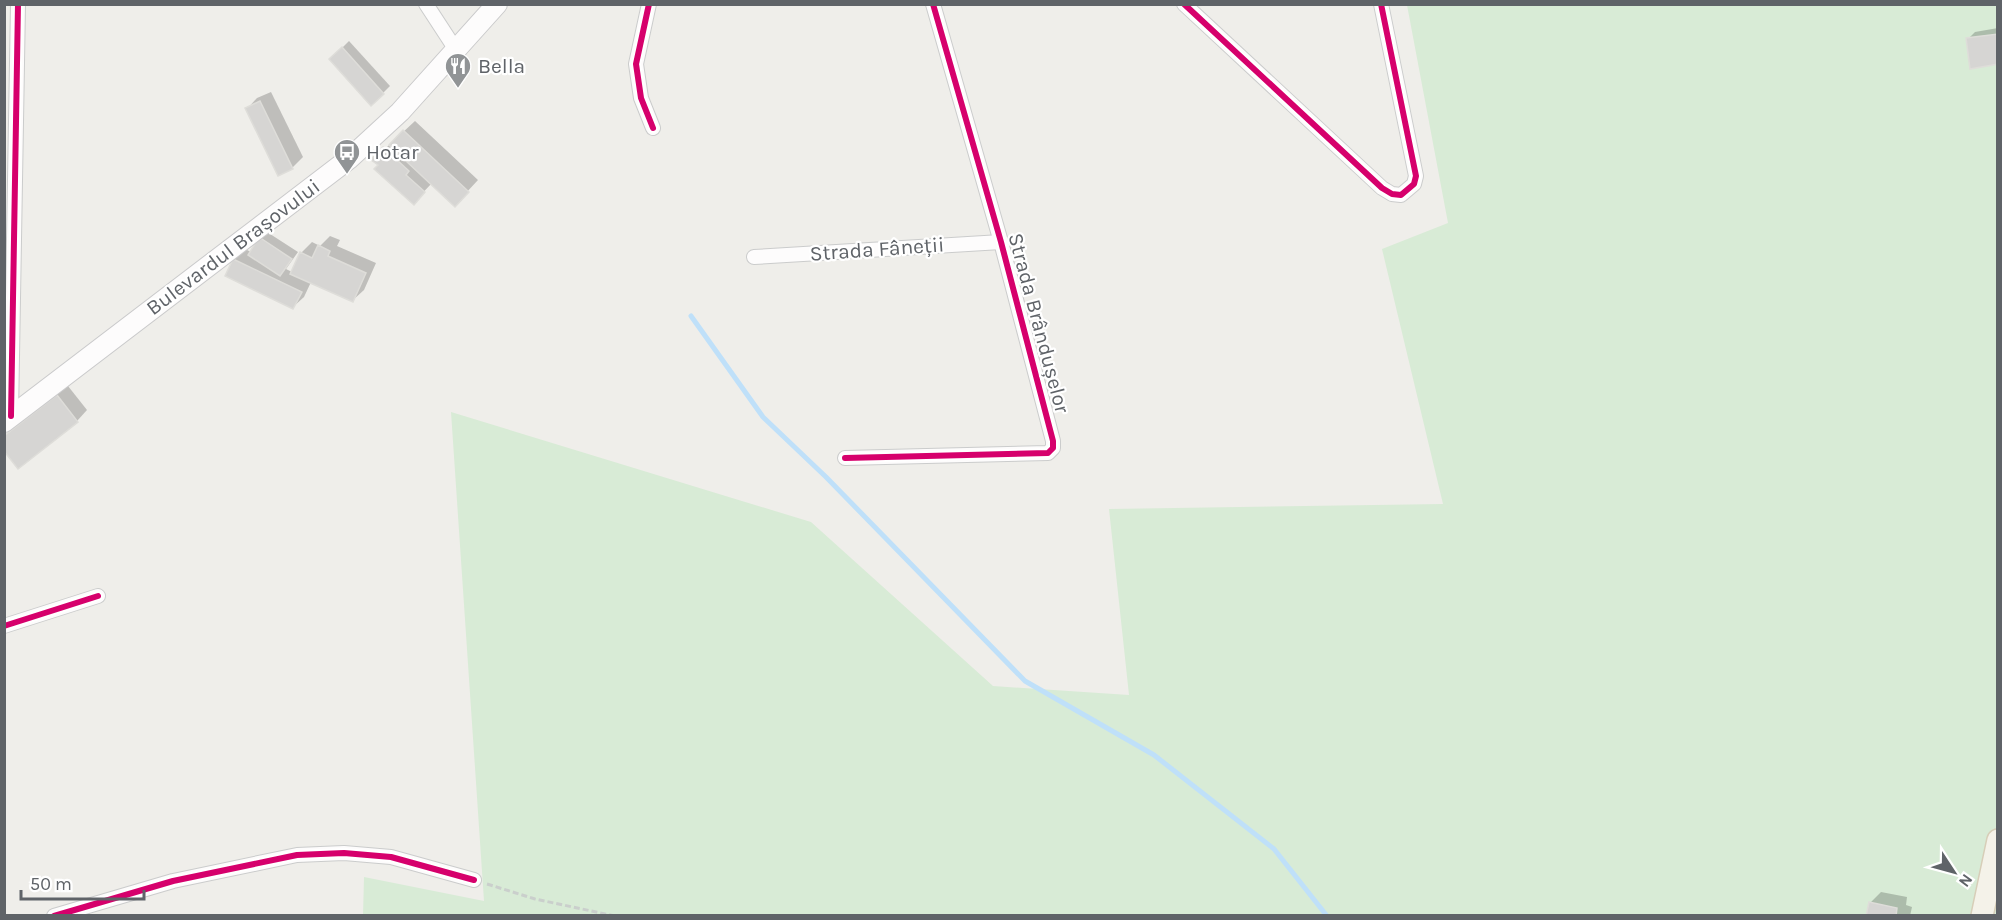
<svg xmlns="http://www.w3.org/2000/svg" width="2002" height="920" viewBox="0 0 2002 920" font-family="Karla,sans-serif">
	<style>
		.green { fill: #d8ebd6 }
		.shadow { fill: #0003 }
		.lines { fill: none; stroke-linecap: round; stroke-linejoin: round }
		.stream { stroke: #bfe0f9; stroke-width: 5 }
		.building { fill: #d6d5d3; stroke: #deddd9; stroke-width: 1.5 }
		.street-casing { stroke: #cbcccc; stroke-width: 16 }
		.secondary-casing { stroke: #cacacb; stroke-width: 22 }
		.primary-casing { stroke: #d7ceb8; stroke-width: 24 }
		.path { stroke: #cacfcc; stroke-width: 3; stroke-dasharray: 6 3; stroke-linecap: butt }
		.street { stroke: #fdfcfc; stroke-width: 14 }
		.secondary { stroke: #fdfcfc; stroke-width: 20 }
		.primary { stroke: #f4f2e9; stroke-width: 21 }
		.cycleway-casing { stroke: #fff; stroke-width: 10 }
		.cycleway { stroke: #d6006c; stroke-width: 6 }
		.labels { text-anchor: middle; dominant-baseline: central; stroke-width: 4.5; stroke-linejoin: round; paint-order: stroke }
		.poi-label { font-size: 21px; fill: #5f6368; stroke: #fff; text-anchor: start }
		.street-label { font-size: 21px; fill: #5f6368; stroke: #fff }
	</style>
	<rect width="100%" height="100%" fill="#efeeea"/>
	<!-- green -->
	<polygon class="green" points="1407,5 1997,5 1997,915 363,916 364,877 484,901 451,412 811,522 993,686 1129,695 1109,509 1443,504 1382,249 1448,223"/>
	<!-- shadow -->
	<g class="shadow">
		<polygon points="1998,28 1998,63 1968,39 1975,32"/>
		<polygon points="349,41 390,86 383,93 331,59"/>
		<polygon points="271,92 303,157 292,168 279,174 247,109 257,98"/>
		<polygon points="415,121 478,180 465,194 432,183 414,202 373,160"/>
		<polygon points="267,232 298,252 286,269 292,272 301,253 312,242 320,246 330,236 340,240 337,246 376,263 364,290 353,300 311,282 304,297 293,307 234,260 245,249 251,252"/>
		<polygon points="68,386 87,410 77,421 4,437"/>
		<polygon points="1881,892 1907,897 1906,905 1912,907 1910,916 1867,916 1870,903"/>
	</g>
	<g class="lines">
		<!-- stream -->
		<polyline class="stream" points="691,316 763,417 826,477 1025,681 1154,755 1274,849 1327,916"/>
	</g>
	<!-- building -->
	<g class="building">
		<polygon points="1998,34 1998,64 1970,69 1966,38"/>
		<polygon points="342,47 384,94 371,106 329,59"/>
		<polygon points="260,101 293,169 278,176 245,108"/>
		<polygon points="403,130 469,192 455,207 389,145"/>
		<polygon points="383,147 409,171 406,175 425,192 414,205 374,169 378,165 371,160"/>
		<polygon points="259,237 292,259 280,276 248,255"/>
		<polygon points="318,245 330,251 328,256 366,273 353,302 290,274 300,252 312,258"/>
		<polygon points="233,259 302,292 293,309 225,276"/>
		<polygon points="57,395 78,422 18,469 4,451 4,436"/>
		<polygon points="1869,902 1897,908 1896,916 1866,916"/>
	</g>
	<g class="lines">
		<!-- street casing -->
		<g class="street-casing">
			<g id="street">
				<polyline points="426,4 456,50"/>
				<polyline points="649,4 636,64 641,98 653,128"/>
				<polyline points="1184,4 1382,188 1392,194 1401,195 1414,184 1416,176 1381,4"/>
				<polyline points="754,257 1001,242"/>
				<polyline points="11,416 18,4"/>
				<polyline points="845,458 1048,453 1053,448 1053,441 1001,242 933,4"/>
				<polyline points="4,626 98,596"/>
				<polyline points="54,916 173,881 297,855 344,853 391,857 474,880"/>
			</g>
		</g>
		<!-- secondary casing -->
		<g class="secondary-casing">
			<polyline id="secondary" points="4,422 350,158 400,112 497,4"/>
		</g>
		<!-- primary casing -->
		<g class="primary-casing">
			<polyline id="primary" points="1982,916 1998,840"/>
		</g>
		<!-- path -->
		<polyline class="path" points="487,884 535,899 615,916"/>
		<!-- street -->
		<use href="#street" class="street"/>
		<!-- secondary -->
		<use href="#secondary" class="secondary"/>
		<!-- primary -->
		<use href="#primary" class="primary"/>
		<!-- cycleway casing -->
		<g class="cycleway-casing">
			<g id="cycleway">
				<polyline points="649,4 636,64 641,98 653,128"/>
				<polyline points="1184,4 1382,188 1392,194 1401,195 1414,184 1416,176 1381,4"/>
				<polyline points="11,416 18,4"/>
				<polyline points="845,458 1048,453 1053,448 1053,441 1001,242 933,4"/>
				<polyline points="4,626 98,596"/>
				<polyline points="54,916 173,881 297,855 344,853 391,857 474,880"/>
			</g>
		</g>
		<!-- cycleway -->
		<use href="#cycleway" class="cycleway"/>
	</g>
	<!-- icons -->
	<defs>
		<g id="restaurant-pin" transform="scale(1.35)"><path d="M0 17L-7.5 6A9.5 9.5 0 1 1 7.5 6Z" fill="#919496" stroke="#fff"/><path d="M-5-6h1v4h1v-4h1v4h1v-4h1v5L-1.5 .5V6h-2V.5L-5-1ZM5-6V6H3V1.5H1.5Q1.5-4 5-6Z" fill="#fff"/></g>
		<g id="bus-pin" transform="scale(1.35)"><path d="M0 17L-7.5 6A9.5 9.5 0 1 1 7.5 6Z" fill="#919496" stroke="#fff"/><path d="M-5-6H5V4H4V6H2V4H-2V6H-4V4H-5ZM-3.5-4V0h7V-4ZM-3.5 1.2v1.5H-2V1.2ZM2 1.2v1.5H3.5V1.2Z" fill="#fff"/></g>
	</defs>
	<g fill-rule="evenodd">
		<use href="#restaurant-pin" x="458" y="66"/>
		<use href="#bus-pin" x="347" y="152"/>
	</g>
	<g class="labels">
		<!-- poi labels -->
		<g class="poi-label">
			<text x="478" y="66">Bella</text>
			<text x="366" y="152">Hotar</text>
		</g>
		<!-- street labels -->
		<g class="street-label">
			<text transform="translate(233 247) rotate(-37)">Bulevardul Brașovului</text>
			<text transform="translate(877 249) rotate(-4)">Strada Fâneții</text>
			<text transform="translate(1039 323) rotate(75)">Strada Brândușelor</text>
		</g>
	</g>
	<!-- border -->
	<rect width="2002" height="920" fill="none" stroke="#5f6368" stroke-width="12"/>
	<!-- north arrow -->
	<g transform="translate(1954 872) rotate(126)" stroke="#ffffff" stroke-width="4.5" paint-order="stroke">
	<path d="M0-4.5L10 22L0 15L-10 22Z" fill="#5f6368"/>
	<text y="-9" font-size="16" font-weight="bold" text-anchor="middle" fill="#5f6368">N</text>
	</g>
	<!-- scale -->
	<path d="M21 890v9h123v-9" fill="none" stroke="#5f6368" stroke-width="3"/>
	<text x="30" y="890" font-size="18" fill="#5f6368" stroke="#ffffff" stroke-width="4.5" paint-order="stroke">50 m</text>
</svg>
